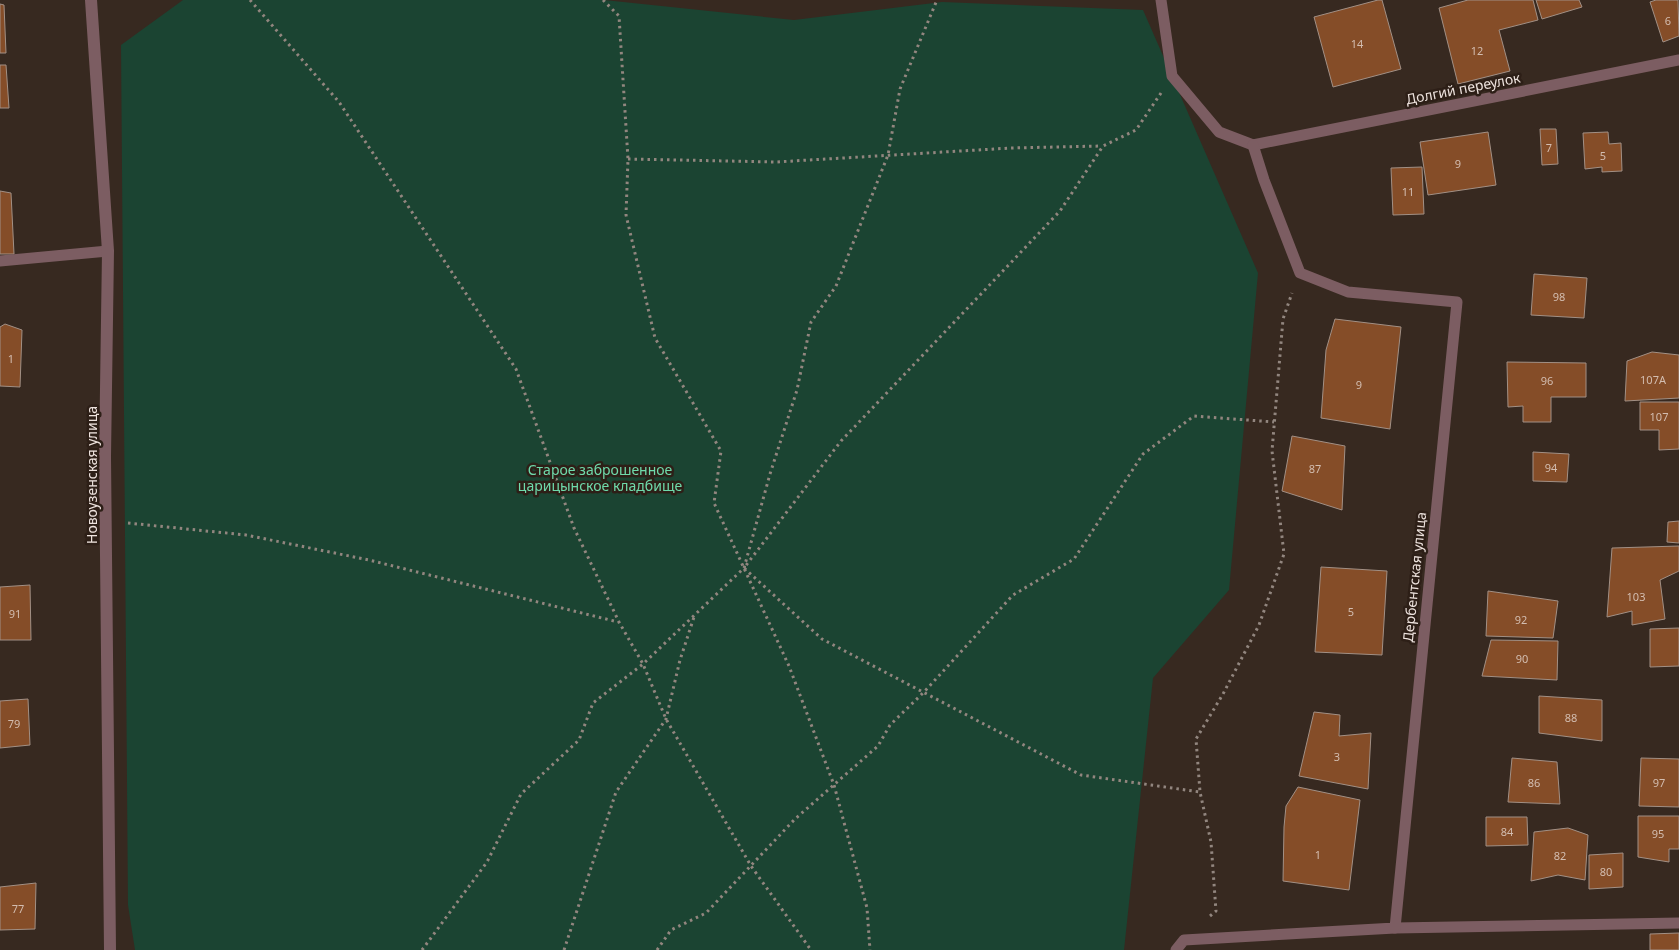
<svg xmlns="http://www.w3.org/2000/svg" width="1679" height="950" viewBox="0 0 1679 950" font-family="'Noto Sans',sans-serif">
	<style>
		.green { fill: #1b4432 }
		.building { fill: #854d28; stroke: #a29085 }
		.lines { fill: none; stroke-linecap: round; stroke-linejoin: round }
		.path { stroke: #92867f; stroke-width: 3; stroke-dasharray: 2.5 4; stroke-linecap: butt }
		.lane { stroke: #7c5d62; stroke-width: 11 }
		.street { stroke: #7c5d62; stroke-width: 12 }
		.labels { text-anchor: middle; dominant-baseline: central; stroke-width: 5; stroke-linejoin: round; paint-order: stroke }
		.number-label { font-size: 11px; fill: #d3bdb0 }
		.street-label { font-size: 14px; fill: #ede2dd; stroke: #2d1f17 }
		.park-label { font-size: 14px; fill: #6fdaab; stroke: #2d1f17 }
	</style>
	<rect width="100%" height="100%" fill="#372920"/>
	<!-- green -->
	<polygon class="green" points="183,0 604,0 794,20 942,2 1143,10 1258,273 1229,590 1153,678 1124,950 135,950 128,905 121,45"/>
	<!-- building -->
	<g class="building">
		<polygon points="1378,0 1382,0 1401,69 1333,87 1314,17"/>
		<polygon points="1468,0 1533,0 1538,20 1499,30 1510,71 1458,84 1439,8"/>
		<polygon points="1536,0 1579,0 1582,7 1542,19"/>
		<polygon points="1656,0 1678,0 1679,36 1663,42 1650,2"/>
		<polygon points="0,4 4,5 6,53 0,53"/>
		<polygon points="0,65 6,65 9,108 0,108"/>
		<polygon points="1540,129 1556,129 1558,164 1542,165"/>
		<polygon points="1488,132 1496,185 1428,195 1420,142"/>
		<polygon points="1608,132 1609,144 1621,143 1622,171 1602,172 1602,167 1585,169 1583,133"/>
		<polygon points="1422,167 1424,214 1393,215 1391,168"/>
		<polygon points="0,191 11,193 14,254 0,254"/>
		<polygon points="1534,274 1587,278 1584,318 1531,315"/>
		<polygon points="1335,319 1401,327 1390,429 1321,418 1326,350"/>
		<polygon points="5,324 22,330 20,387 0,386 0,327"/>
		<polygon points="1652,352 1679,355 1679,398 1625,401 1627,361"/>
		<polygon points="1507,362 1586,363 1586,397 1551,397 1551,422 1523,422 1523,406 1508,407"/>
		<polygon points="1640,402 1679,402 1679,449 1659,450 1659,430 1640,430"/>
		<polygon points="1292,436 1345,446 1342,510 1282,491"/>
		<polygon points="1533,452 1569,454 1567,482 1533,481"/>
		<polygon points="1679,521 1679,543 1667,542 1668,522"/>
		<polygon points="1679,546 1679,571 1660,580 1665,619 1632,625 1632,611 1607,617 1612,548"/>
		<polygon points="1321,567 1387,571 1382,655 1315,652"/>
		<polygon points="30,585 31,640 0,640 0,587"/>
		<polygon points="1488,591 1558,601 1553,638 1486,636"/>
		<polygon points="1679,628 1679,666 1650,667 1650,629"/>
		<polygon points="1491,640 1558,641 1557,680 1482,676"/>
		<polygon points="1539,696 1602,700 1602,741 1539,733"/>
		<polygon points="28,699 30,745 0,748 0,701"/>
		<polygon points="1314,712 1340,715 1339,736 1371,733 1368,789 1299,776"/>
		<polygon points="1512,758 1557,762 1560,804 1508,802"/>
		<polygon points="1641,758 1679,759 1679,807 1639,806"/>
		<polygon points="1298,787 1360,800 1349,890 1283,881 1284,827 1286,806"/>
		<polygon points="1638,816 1679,816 1679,849 1669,849 1669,862 1638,857"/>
		<polygon points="1486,817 1527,817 1528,845 1486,846"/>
		<polygon points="1568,828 1588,835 1585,880 1558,875 1531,881 1534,832"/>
		<polygon points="1623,853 1623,887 1589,889 1589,855"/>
		<polygon points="36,883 35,929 0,930 0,887"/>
		<polygon points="1679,933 1679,950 1650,950 1650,934"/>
	</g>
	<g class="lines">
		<!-- path -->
		<g class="path">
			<polyline points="250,0 339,102 516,369 574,528 619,622 643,664 666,719 751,866 811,950"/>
			<polyline points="603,0 619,16 628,159 626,215 655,338 721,451 714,503 789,666 834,785 867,908 870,950"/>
			<polyline points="1161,93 1136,130 1103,146 1060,211 841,441 744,568 822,639 1081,775 1200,792"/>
			<polyline points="628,159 776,162 1011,148 1102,146"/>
			<polyline points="128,523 246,535 369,560 618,622"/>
			<polyline points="1210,916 1216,911 1211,842 1200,792 1196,739 1223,694 1259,625 1284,554 1272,451 1283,319 1292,293"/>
			<polyline points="422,950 487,862 521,794 579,740 593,703 643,664 744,568 770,474 797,390 811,322 836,286 888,155 900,89 937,0"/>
			<polyline points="564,950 616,792 666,719 680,660 695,614"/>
			<polyline points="657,950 671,930 706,913 795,819 878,746 890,725 924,692 1013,595 1074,559 1143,454 1194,416 1274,422"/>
		</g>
		<!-- lane -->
		<g class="lane">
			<polyline points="1161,0 1172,76 1219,132 1253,145"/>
			<polyline points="1253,145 1679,60"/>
			<polyline points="0,261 108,251"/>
			<polyline points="1395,928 1679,923"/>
			<polyline points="1176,950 1184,940 1395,928 1457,302 1348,292 1300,273 1264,180 1253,145"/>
		</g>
		<!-- street -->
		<polyline class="street" points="91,0 108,251 105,457 110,950"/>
	</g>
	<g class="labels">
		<!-- number labels -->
		<g class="number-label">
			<text x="1668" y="20">6</text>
			<text x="1357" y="43">14</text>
			<text x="1477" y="50">12</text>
			<text x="1549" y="147">7</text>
			<text x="1603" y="155">5</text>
			<text x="1458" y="163">9</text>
			<text x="1408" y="191">11</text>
			<text x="1559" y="296">98</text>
			<text x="11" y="358">1</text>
			<text x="1653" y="379">107А</text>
			<text x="1547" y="380">96</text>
			<text x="1359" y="384">9</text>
			<text x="1659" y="416">107</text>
			<text x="1551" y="467">94</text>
			<text x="1315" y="468">87</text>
			<text x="1636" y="596">103</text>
			<text x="1351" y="611">5</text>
			<text x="15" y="613">91</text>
			<text x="1521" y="619">92</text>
			<text x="1522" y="658">90</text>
			<text x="1571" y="717">88</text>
			<text x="14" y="723">79</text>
			<text x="1337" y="756">3</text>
			<text x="1534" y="782">86</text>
			<text x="1659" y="782">97</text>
			<text x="1507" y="831">84</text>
			<text x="1658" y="833">95</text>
			<text x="1318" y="854">1</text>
			<text x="1560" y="855">82</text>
			<text x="1606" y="871">80</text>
			<text x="18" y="908">77</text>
		</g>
		<!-- street labels -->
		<g class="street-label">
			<text transform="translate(1463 88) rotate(-11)">Долгий переулок</text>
			<text transform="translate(91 475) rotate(-90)">Новоузенская улица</text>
			<text transform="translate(1414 577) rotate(-84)">Дербентская улица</text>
		</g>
		<!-- park labels -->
		<g class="park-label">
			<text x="600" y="469">Старое заброшенное<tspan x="600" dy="16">царицынское кладбище</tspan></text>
		</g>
	</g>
</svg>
